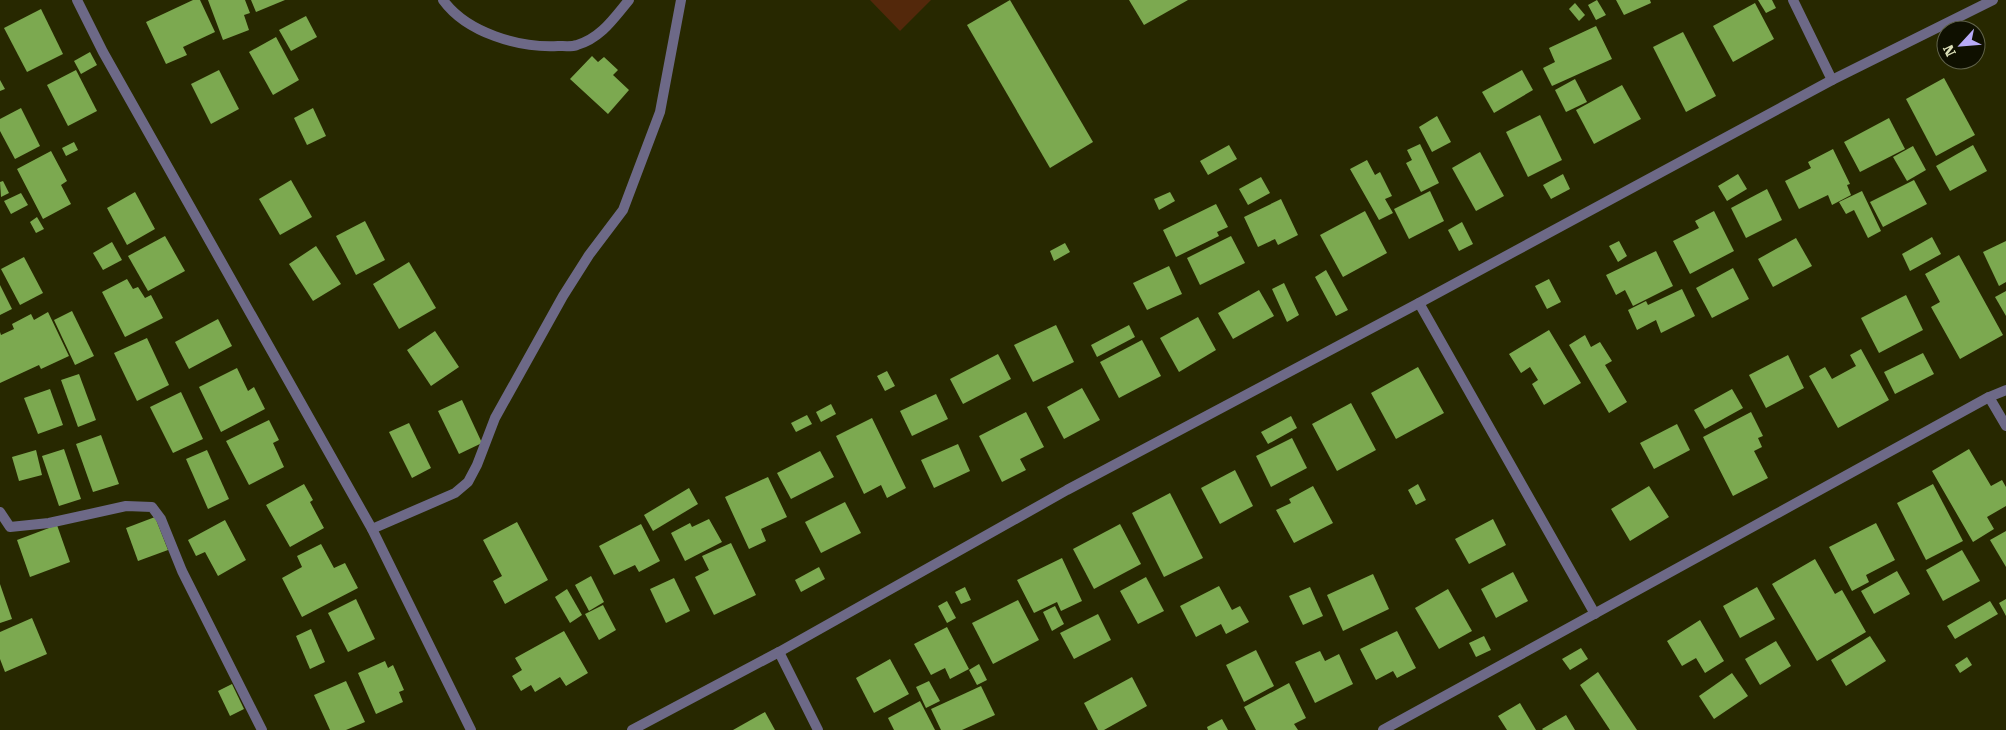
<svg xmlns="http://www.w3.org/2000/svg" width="2006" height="730" viewBox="0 0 2006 730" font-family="'Roboto Serif',serif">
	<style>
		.green { fill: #53280b }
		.building { fill: #7ca950 }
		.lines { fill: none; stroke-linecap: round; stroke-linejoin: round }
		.street { stroke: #6d6987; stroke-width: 10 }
	</style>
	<rect width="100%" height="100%" fill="#272800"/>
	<!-- green -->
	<polygon class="green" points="870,0 931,0 900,31"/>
	<!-- building -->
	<g class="building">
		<polygon points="193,0 200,0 215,32 183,47 187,55 166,64 146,22"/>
		<polygon points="208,0 245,0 250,13 244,15 249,30 223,40"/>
		<polygon points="251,0 285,0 256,12"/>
		<polygon points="1010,0 1093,142 1050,168 967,25"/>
		<polygon points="1129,0 1188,0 1144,25"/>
		<polygon points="1597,0 1606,15 1596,20 1588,5"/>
		<polygon points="1616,0 1650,0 1651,3 1624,15"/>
		<polygon points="1758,0 1772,0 1776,8 1766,13"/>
		<polygon points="1575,3 1585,15 1579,21 1569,9"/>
		<polygon points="1755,3 1774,39 1733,62 1713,26"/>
		<polygon points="41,9 63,54 27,72 4,28"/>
		<polygon points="306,16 317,37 291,51 279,30"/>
		<polygon points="1596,26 1612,59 1552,86 1543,68 1555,62 1549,48"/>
		<polygon points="1683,32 1716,96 1686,112 1653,47"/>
		<polygon points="276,37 299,80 273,95 249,52"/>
		<polygon points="90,52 97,65 81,74 74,61"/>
		<polygon points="592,56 598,62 604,57 618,70 613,75 629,90 608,114 570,79"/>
		<polygon points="76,70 97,111 68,126 47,85"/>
		<polygon points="219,70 239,109 211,124 191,84"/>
		<polygon points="1522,70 1533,90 1494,113 1482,92"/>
		<polygon points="1944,78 1975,135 1936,156 1906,99"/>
		<polygon points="1575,79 1587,102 1566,112 1555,90"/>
		<polygon points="0,80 5,89 0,91"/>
		<polygon points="1622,85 1641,119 1594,144 1576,110"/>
		<polygon points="21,108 40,146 15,159 0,131 0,119"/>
		<polygon points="313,108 326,136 307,145 294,118"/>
		<polygon points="1540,115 1562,160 1528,177 1506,132"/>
		<polygon points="1437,116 1451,142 1432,152 1419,127"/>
		<polygon points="1889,118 1905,149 1860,172 1844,142"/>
		<polygon points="74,142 78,150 66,156 62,148"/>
		<polygon points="1420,144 1439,183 1421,192 1406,163 1412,160 1407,150"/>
		<polygon points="1229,145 1237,159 1208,175 1200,161"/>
		<polygon points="1973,145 1987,171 1950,191 1936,166"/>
		<polygon points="1913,146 1926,170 1907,181 1893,157"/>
		<polygon points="1833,149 1850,184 1847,185 1851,195 1832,205 1828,195 1799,209 1785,181 1811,168 1808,162"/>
		<polygon points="51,151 67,181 61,185 71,204 43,219 17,169"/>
		<polygon points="1480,152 1504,196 1476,211 1452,168"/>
		<polygon points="1367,160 1375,175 1380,172 1392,196 1385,199 1393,213 1379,220 1350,169"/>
		<polygon points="1563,174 1570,189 1551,199 1543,185"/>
		<polygon points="1738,174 1747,189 1727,201 1718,186"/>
		<polygon points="1261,177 1270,193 1248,205 1239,189"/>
		<polygon points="291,180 312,217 280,235 259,199"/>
		<polygon points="1914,180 1927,204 1883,227 1870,202"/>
		<polygon points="3,181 9,193 1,197 0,182"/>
		<polygon points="1767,189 1782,220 1746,238 1731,208"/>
		<polygon points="1430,191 1444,221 1409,239 1394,209"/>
		<polygon points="1862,191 1881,231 1868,238 1854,210 1846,214 1839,202"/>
		<polygon points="135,192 155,229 127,245 107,208"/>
		<polygon points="1170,192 1175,201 1159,210 1154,199"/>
		<polygon points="21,193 28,205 11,214 4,201"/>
		<polygon points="1281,199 1298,235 1278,245 1275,239 1258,247 1244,217"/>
		<polygon points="1216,204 1228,227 1217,232 1219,236 1176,257 1163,230"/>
		<polygon points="1365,211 1387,253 1343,277 1320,235"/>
		<polygon points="1714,211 1734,251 1690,274 1673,241 1699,228 1695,221"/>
		<polygon points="37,217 44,229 36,233 30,222"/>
		<polygon points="365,221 385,260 356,275 336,236"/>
		<polygon points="1462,222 1473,244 1459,251 1448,230"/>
		<polygon points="165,236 185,271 148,291 128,256"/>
		<polygon points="1231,236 1245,263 1200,285 1187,258"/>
		<polygon points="1932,237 1941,254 1910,271 1902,254"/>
		<polygon points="1796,238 1812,266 1773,287 1758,259"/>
		<polygon points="1619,241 1627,256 1618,262 1609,246"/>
		<polygon points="2006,241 2006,282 1999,286 1983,252"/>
		<polygon points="112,242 122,260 103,270 93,253"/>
		<polygon points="1065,243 1070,252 1054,261 1050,251"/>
		<polygon points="316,246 341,284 313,301 289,264"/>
		<polygon points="1656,251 1673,286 1633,306 1625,290 1616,295 1606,275"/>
		<polygon points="1959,255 2003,335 1960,359 1931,307 1940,302 1925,274"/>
		<polygon points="24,257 43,293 20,305 1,269"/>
		<polygon points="409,262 436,308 399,329 373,284"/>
		<polygon points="1169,266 1182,294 1147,310 1133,283"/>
		<polygon points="1733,268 1749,299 1712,318 1696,288"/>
		<polygon points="1326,270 1348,310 1336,316 1315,277"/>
		<polygon points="127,279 133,289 138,287 145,298 151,295 163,318 125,337 102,292"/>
		<polygon points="1549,279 1561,302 1547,309 1535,286"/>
		<polygon points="1284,283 1299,315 1287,322 1272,289"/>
		<polygon points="0,285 12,309 0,315"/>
		<polygon points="1682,289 1695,316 1661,333 1656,320 1637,330 1628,310 1646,301 1648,305"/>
		<polygon points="1259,290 1274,316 1233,339 1218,313"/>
		<polygon points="2006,291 2006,316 1995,297"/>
		<polygon points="1906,295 1923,330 1879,353 1861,318"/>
		<polygon points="72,311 94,356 75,365 54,320"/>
		<polygon points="48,312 69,356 41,369 39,365 0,383 0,332 1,335 14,329 12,324 31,314 34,320"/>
		<polygon points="1198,317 1216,350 1179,372 1160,338"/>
		<polygon points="218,319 232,346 189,369 175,342"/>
		<polygon points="1056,325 1074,362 1033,382 1014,345"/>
		<polygon points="1129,325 1135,337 1097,357 1091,345"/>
		<polygon points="1549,330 1581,383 1544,405 1532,384 1538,380 1530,367 1521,373 1509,354"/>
		<polygon points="435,331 459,367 431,386 407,350"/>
		<polygon points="1585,335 1591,347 1600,342 1612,361 1605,365 1627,402 1609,413 1569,345"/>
		<polygon points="147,338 169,385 137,401 114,353"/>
		<polygon points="1142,340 1161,376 1119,398 1100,362"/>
		<polygon points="1861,349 1889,400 1838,428 1809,376 1825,367 1832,379 1856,366 1850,355"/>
		<polygon points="1923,353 1934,374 1895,394 1884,372"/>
		<polygon points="998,354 1011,379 963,404 950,379"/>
		<polygon points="1788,355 1804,388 1766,408 1749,375"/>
		<polygon points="1418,367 1444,413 1396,439 1371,393"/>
		<polygon points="237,368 248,391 254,387 265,409 221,432 199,387"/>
		<polygon points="887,371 895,386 885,391 877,376"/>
		<polygon points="79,374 96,420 78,427 61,380"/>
		<polygon points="1082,388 1100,420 1064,439 1047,407"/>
		<polygon points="50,389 63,425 38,434 24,398"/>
		<polygon points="1732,389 1743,408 1705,429 1694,410"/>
		<polygon points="181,392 203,439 173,453 150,407"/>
		<polygon points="936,394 948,419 912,436 900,411"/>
		<polygon points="462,400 482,443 459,454 438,411"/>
		<polygon points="1351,403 1376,450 1337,471 1312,424"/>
		<polygon points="831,404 836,414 821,422 816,412"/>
		<polygon points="1026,412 1044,447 1020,459 1026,470 1002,482 979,436"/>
		<polygon points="1751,412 1763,436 1758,438 1762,447 1754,451 1768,478 1733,496 1703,437"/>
		<polygon points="807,415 812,424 796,432 791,423"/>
		<polygon points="1291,416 1297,428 1268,444 1261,432"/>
		<polygon points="872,418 906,488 887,498 881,485 864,494 836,436"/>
		<polygon points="269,420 279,440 273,443 284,467 249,485 226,441"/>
		<polygon points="409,423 431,468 412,478 389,432"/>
		<polygon points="1677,424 1690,450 1654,469 1640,443"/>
		<polygon points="101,435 119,484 93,492 76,444"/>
		<polygon points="1292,438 1307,468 1271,487 1256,456"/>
		<polygon points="958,444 970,471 934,488 921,460"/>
		<polygon points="64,449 81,499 59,506 42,456"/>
		<polygon points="1969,449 1991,486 2002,480 2006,487 2006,506 1987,517 1994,529 1973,542 1932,471"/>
		<polygon points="36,450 42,475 19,481 12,457"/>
		<polygon points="207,450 229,499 208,509 186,459"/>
		<polygon points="820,451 834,477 791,499 777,473"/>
		<polygon points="1235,470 1253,506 1220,524 1201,488"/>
		<polygon points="768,477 787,517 761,529 766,541 749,549 725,497"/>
		<polygon points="304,484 313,500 310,502 324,528 290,547 266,505"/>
		<polygon points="1418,484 1426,500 1416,505 1408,490"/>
		<polygon points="1933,484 1963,541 1926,560 1897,503"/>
		<polygon points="1313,486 1333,523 1294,543 1276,510 1291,503 1289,499"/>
		<polygon points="1649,486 1669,517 1630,541 1611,509"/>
		<polygon points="689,488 698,504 653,531 644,515"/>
		<polygon points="1170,493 1203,558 1164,577 1132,513"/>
		<polygon points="845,502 861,533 821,553 805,522"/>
		<polygon points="155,517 168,550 138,561 126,528"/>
		<polygon points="709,519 722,542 685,561 671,533 690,523 692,527"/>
		<polygon points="1493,519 1506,545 1469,564 1455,539"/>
		<polygon points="225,520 246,560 218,576 205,552 196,556 188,540"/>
		<polygon points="517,522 548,580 505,604 493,581 502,576 483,540"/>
		<polygon points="1876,523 1895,560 1866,575 1869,582 1852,591 1829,547"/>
		<polygon points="641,524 660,561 639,572 635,565 614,575 599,546"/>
		<polygon points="1120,524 1141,564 1094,589 1073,549"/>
		<polygon points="57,525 70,562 30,577 17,540"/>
		<polygon points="2006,531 2006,567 1990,540"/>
		<polygon points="731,543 756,595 714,615 695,577 709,570 702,556"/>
		<polygon points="321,544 334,568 345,563 358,588 302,617 282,578 302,567 297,556"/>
		<polygon points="1962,550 1980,581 1943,601 1926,570"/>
		<polygon points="1062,558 1082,601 1061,611 1057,602 1034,613 1017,580"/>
		<polygon points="1815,559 1835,594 1842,590 1866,632 1817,661 1772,584"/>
		<polygon points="819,567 825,579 801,592 795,580"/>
		<polygon points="1897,571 1910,594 1874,614 1861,591"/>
		<polygon points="1513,572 1528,601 1496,618 1481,589"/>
		<polygon points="1373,574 1389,609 1343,631 1327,595"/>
		<polygon points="591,576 604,602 589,611 575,585"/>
		<polygon points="1146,577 1164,611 1138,624 1120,591"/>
		<polygon points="674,578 690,611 666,623 650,589"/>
		<polygon points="0,584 12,619 0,623"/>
		<polygon points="1219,586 1232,610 1240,606 1249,622 1226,634 1221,624 1196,637 1180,606"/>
		<polygon points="965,587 971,600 961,604 955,592"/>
		<polygon points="1310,587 1323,616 1303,625 1289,596"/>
		<polygon points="1757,587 1775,619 1740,638 1723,606"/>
		<polygon points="567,589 582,615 570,623 555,597"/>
		<polygon points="1448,589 1472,631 1439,649 1415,608"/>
		<polygon points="356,599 375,639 348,652 328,613"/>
		<polygon points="2006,599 2006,616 1999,603"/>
		<polygon points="1018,600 1039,640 993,664 972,623"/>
		<polygon points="947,601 956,618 947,623 938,606"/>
		<polygon points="1990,601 1998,614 1955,639 1947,626"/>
		<polygon points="603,605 616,630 599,640 585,614"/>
		<polygon points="1055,606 1064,624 1052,631 1043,612"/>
		<polygon points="1098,614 1111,640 1074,659 1060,633"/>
		<polygon points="32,618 47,654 5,672 0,659 0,632"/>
		<polygon points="1700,620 1724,661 1705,673 1696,658 1682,666 1667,641"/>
		<polygon points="947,627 969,669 950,679 945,668 931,675 914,644"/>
		<polygon points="311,629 325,662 310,669 296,636"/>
		<polygon points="564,631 588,673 566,686 560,677 535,692 531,685 521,691 512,676 522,670 515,658"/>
		<polygon points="1397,631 1416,668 1397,678 1393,671 1376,680 1360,649"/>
		<polygon points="1484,636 1491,650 1476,657 1469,643"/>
		<polygon points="1870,636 1886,661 1846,686 1831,660"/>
		<polygon points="1776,641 1791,666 1760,685 1745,659"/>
		<polygon points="1581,648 1588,659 1570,670 1562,659"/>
		<polygon points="1256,650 1274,686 1244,702 1226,665"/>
		<polygon points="1320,651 1325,661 1339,654 1353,684 1315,703 1295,662"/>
		<polygon points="1967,657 1972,665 1960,673 1955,665"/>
		<polygon points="890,659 909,694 874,713 856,678"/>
		<polygon points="385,661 388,668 393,665 404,690 399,692 403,702 376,714 358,673"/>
		<polygon points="979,664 987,680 977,685 969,670"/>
		<polygon points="1598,672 1637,730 1610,730 1580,685"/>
		<polygon points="1732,673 1748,696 1714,719 1699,696"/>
		<polygon points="1132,677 1147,706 1104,730 1098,730 1084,703"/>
		<polygon points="346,681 365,722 346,730 330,730 314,695"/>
		<polygon points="929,681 940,701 926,708 916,687"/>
		<polygon points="1289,683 1306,718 1294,724 1298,730 1256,730 1244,707"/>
		<polygon points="232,684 244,709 230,716 218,691"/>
		<polygon points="981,686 995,715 962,730 941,730 931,709"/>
		<polygon points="920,701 935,730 894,730 888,718"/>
		<polygon points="1520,703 1536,730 1507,730 1498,716"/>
		<polygon points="765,712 775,730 733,730"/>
		<polygon points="1566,715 1575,730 1543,730 1542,729"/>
		<polygon points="1222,719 1228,730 1208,730 1207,727"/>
	</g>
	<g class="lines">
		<!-- street -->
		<g class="street">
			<polyline points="77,0 103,52 372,529 471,730"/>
			<path d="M443,0c24,33 76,48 115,46 6,0 14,1 19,-1 24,-7 37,-27 52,-45"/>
			<polyline points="1793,0 1832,80"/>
			<polyline points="1419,303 1595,614"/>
			<polyline points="1989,397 2006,426"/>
			<polyline points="0,512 10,527 49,523 126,506 152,507 161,519 182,571 262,730"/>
			<polyline points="372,529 455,493 468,482 477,465 495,418 563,296 589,255 623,210 660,112 681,0"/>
			<polyline points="779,652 818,730"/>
			<polyline points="632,730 779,652 1067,490 1419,303 1832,80 1993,0"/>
			<polyline points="1383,730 1989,397 2006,390"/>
		</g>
	</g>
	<!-- north arrow -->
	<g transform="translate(1961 45) rotate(244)"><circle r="24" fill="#0f1000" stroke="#61634a"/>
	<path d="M0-4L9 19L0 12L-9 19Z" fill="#b8abf7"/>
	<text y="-8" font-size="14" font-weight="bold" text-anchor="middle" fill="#dce0b8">N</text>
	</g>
</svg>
